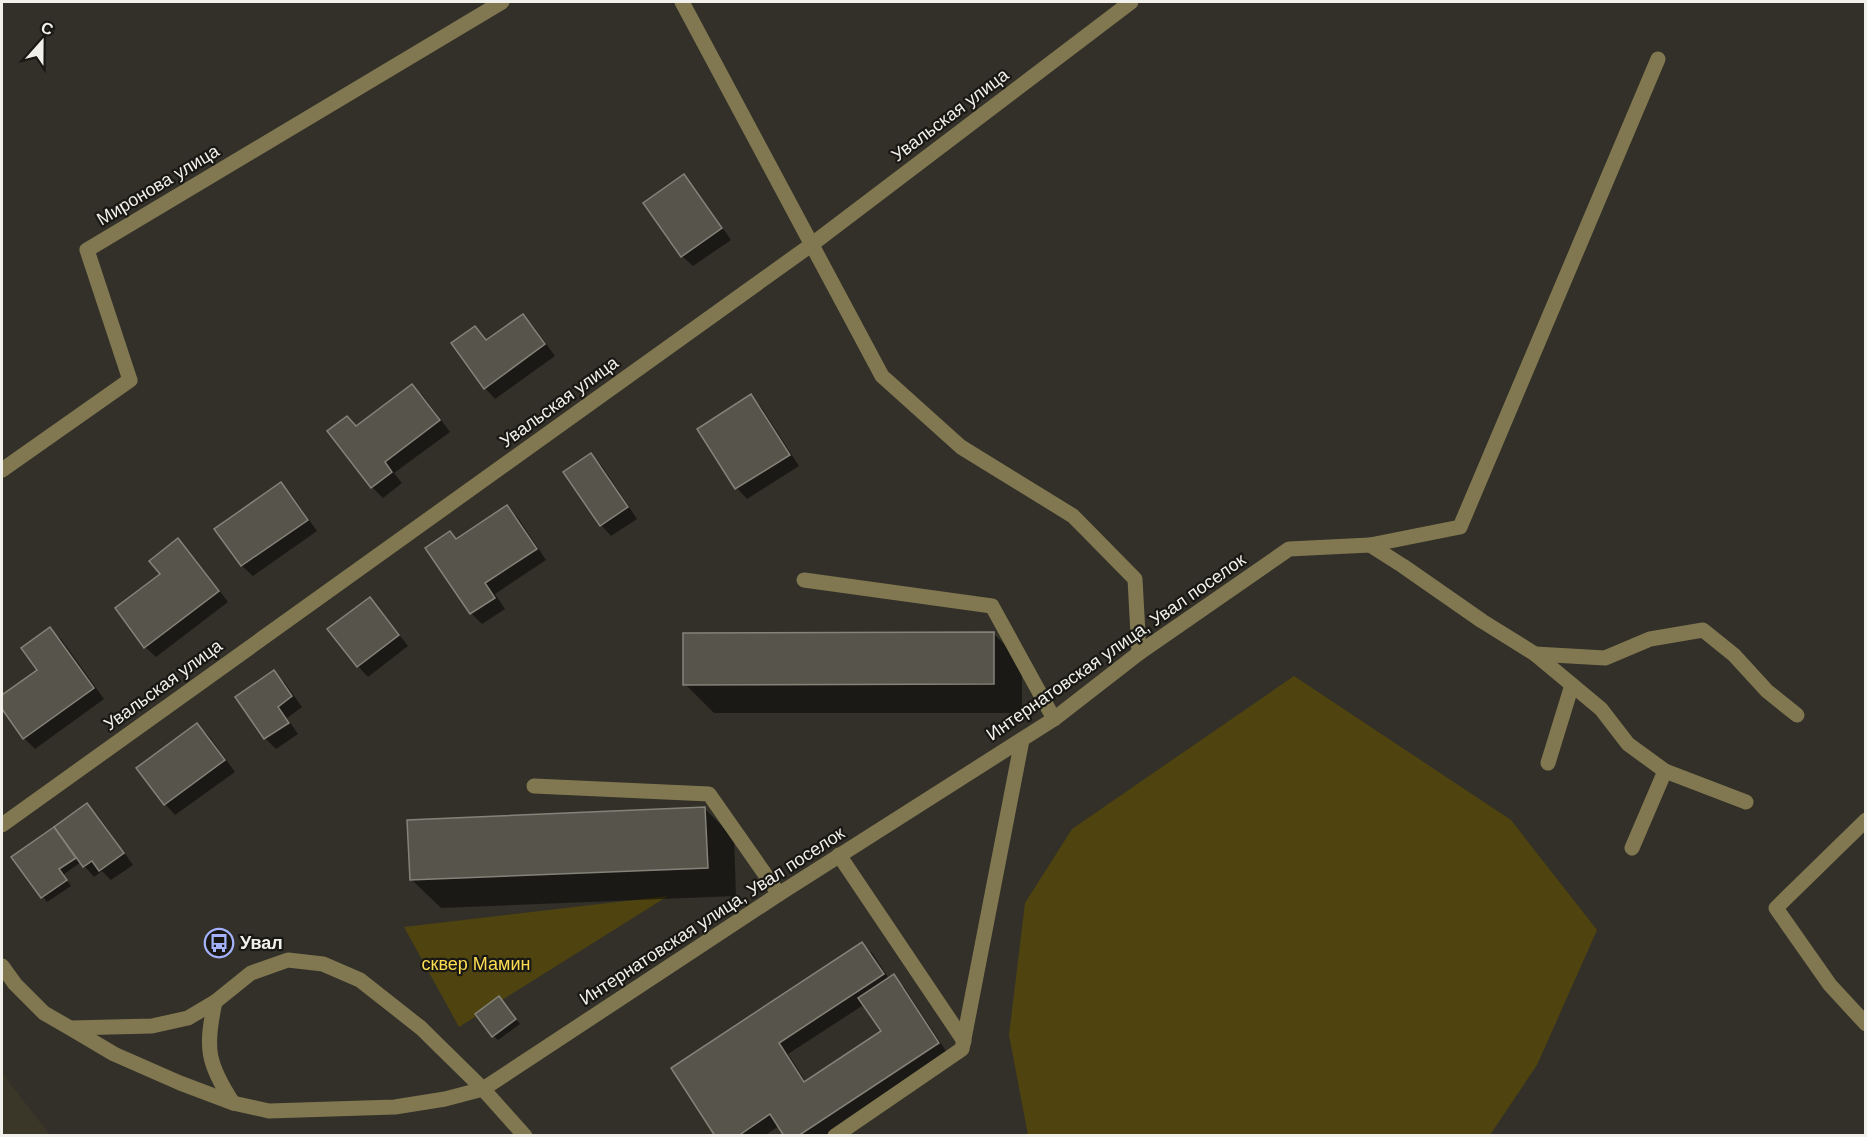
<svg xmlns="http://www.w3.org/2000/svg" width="1867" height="1137" viewBox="0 0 1867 1137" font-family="Arial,sans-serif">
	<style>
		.built { fill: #3a3728 }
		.green { fill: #4f4310 }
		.shadow { fill: #0007; fill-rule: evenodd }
		.building { fill: #57554b; stroke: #858379; stroke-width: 1.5 }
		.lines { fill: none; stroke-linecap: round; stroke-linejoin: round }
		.minor { stroke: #817851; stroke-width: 15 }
		.labels { text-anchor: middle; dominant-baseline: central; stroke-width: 4.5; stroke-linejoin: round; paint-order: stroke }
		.street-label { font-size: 18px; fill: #f1f0ea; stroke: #191814 }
		.poi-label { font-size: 18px; font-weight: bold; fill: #f1f0ea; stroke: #191814; text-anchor: start }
		.park-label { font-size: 18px; fill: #fddd52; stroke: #191814 }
	</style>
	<rect width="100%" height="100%" fill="#323028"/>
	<!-- built -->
	<polygon class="built" points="2,1073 50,1135 2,1135"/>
	<!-- green -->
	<g class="green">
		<polygon points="1294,676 1511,820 1597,930 1537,1065 1490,1135 1028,1135 1009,1035 1025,903 1072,829"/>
		<polygon points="668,896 459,1027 404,927"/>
	</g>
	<!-- shadow -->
	<g class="shadow">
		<polygon points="684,176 694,187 731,240 693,266 682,256"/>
		<polygon points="523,316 533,326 555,356 495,399 485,388 475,328 487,341"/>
		<polygon points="412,386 423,396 450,432 394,473 402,483 383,498 372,487 330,431 357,427"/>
		<polygon points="751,396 761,407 799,466 747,499 737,488 699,429"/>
		<polygon points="591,455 602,466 637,519 611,536 601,525"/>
		<polygon points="281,484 291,494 317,531 253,576 242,566 216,529"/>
		<polygon points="507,507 518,518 546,560 495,594 505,609 482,624 471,613 427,548 457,540"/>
		<polygon points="178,540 189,551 228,602 156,657 145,647 162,575"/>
		<polygon points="370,599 380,610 408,646 368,677 358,666"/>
		<polygon points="50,629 61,639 104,699 35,749 24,738 2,706 2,697 39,670"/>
		<polygon points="993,633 1022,662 1022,713 714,713 685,684"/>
		<polygon points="274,672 285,683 302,707 287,718 298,734 276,749 265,738 237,698"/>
		<polygon points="197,725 208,735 235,772 175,815 165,804"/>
		<polygon points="87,805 98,816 133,865 111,880 102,871 94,877 81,862 63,875 71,886 47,902 14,857"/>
		<polygon points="705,809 734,838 736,896 441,908 412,880"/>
		<path d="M862,944l11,10 16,25 4,-3 11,11 44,67 -124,82h-38l-7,-10 -15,10h-47l-44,-68zM865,1004l18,28 -77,50 -18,-28z"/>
		<polygon points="504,1003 520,1024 498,1040 494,1036"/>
	</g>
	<!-- building -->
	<g class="building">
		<polygon points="684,174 722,228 681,257 643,203"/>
		<polygon points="523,314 545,344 484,389 451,343 475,326 486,340"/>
		<polygon points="412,384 440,420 385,462 392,472 371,488 327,431 347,416 356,426"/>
		<polygon points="751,394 790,455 735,489 697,429"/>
		<polygon points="591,453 628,507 600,526 563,472"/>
		<polygon points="281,482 308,520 241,566 214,529"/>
		<polygon points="507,505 537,549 485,583 495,598 470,614 425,548 450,531 456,539"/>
		<polygon points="178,538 219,591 144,648 115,608 160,574 149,561"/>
		<polygon points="370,597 399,635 357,667 327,629"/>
		<polygon points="50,627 94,688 23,739 2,709 2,695 37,670 21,648"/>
		<polygon points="994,632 994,684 683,685 683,633"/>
		<polygon points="274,670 292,696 278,707 289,723 264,739 235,697"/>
		<polygon points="197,723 225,760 164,805 136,768"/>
		<polygon points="87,803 124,853 99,871 92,861 83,867 54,827"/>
		<polygon points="705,807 708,868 410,880 407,820"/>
		<polygon points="54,827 76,858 59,869 67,880 41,898 11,857"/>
		<polygon points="862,942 884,974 779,1043 804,1082 881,1031 858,998 894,974 939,1043 798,1136 784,1136 770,1114 738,1136 715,1136 671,1068"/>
		<polygon points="499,996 516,1019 492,1037 475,1014"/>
	</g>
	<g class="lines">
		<!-- minor -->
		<g class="minor">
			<polyline points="682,2 882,376 961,447 1073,516 1135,579 1139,653"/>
			<polyline points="2,470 130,380 87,250 502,2"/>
			<polyline points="1370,545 1460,527 1658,59"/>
			<polyline points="804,580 992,606 1054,719"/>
			<polyline points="1535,654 1605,658 1650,639 1703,630 1734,655 1767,691 1797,715"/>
			<polyline points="1548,763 1572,685"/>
			<polyline points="1665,771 1746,802"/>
			<polyline points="534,786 709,794 779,894"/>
			<polyline points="1866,820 1776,908 1830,985 1866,1024"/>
			<polyline points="2,825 811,245 1131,2"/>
			<polyline points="839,855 964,1041"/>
			<polyline points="2,966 15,984 44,1013 70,1028 114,1054 180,1083 233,1103 269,1111 395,1107 445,1099 483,1089 779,894 1054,719 1139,653 1289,549 1370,545 1403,566 1482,621 1535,654 1601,709 1628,744 1665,771 1632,848"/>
			<path d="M215,1002c-10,46 -8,61 18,101"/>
			<polyline points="71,1028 152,1026 188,1018 215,1002 251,973 288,960 323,964 360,980 421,1028 483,1089 525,1136"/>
			<polyline points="835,1136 962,1049 1022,740"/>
		</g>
	</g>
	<!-- icons -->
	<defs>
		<g id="bus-ring" transform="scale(1.5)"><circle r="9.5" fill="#191814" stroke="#a4b2fc" stroke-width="1.5"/><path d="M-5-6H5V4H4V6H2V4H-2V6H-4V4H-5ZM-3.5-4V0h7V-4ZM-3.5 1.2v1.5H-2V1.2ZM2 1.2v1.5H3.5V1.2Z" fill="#a4b2fc"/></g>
	</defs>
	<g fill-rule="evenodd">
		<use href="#bus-ring" x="219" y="943"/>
	</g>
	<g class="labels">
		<!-- street labels -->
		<g class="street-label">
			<text transform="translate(950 115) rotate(-37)">Увальская улица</text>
			<text transform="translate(158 185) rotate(-31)">Миронова улица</text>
			<text transform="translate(559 402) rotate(-36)">Увальская улица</text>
			<text transform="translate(1116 647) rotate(-35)">Интернатовская улица, Увал поселок</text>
			<text transform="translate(163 685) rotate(-36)">Увальская улица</text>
			<text transform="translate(712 916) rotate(-33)">Интернатовская улица, Увал поселок</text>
		</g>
		<!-- poi labels -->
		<g class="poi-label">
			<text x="240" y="943">Увал</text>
		</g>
		<!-- park labels -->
		<g class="park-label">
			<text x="476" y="964">сквер Мамин</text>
		</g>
	</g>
	<!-- border -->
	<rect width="1867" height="1137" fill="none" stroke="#f1f0ea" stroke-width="6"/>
	<!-- north arrow -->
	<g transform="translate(42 42) rotate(21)" stroke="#191814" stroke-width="4.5" paint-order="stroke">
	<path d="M0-4.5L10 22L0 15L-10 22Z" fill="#f1f0ea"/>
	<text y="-9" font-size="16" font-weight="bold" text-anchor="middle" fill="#f1f0ea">С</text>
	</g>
</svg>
